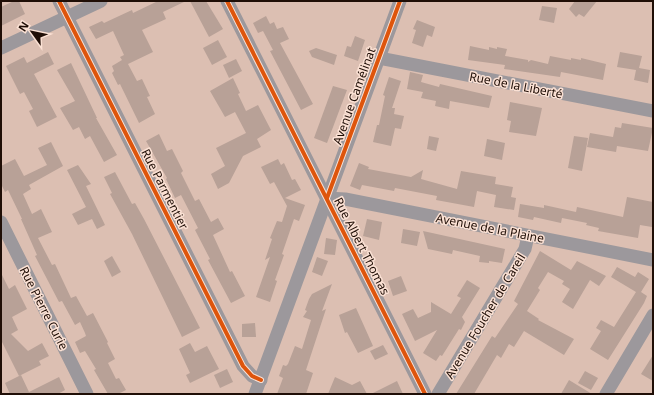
<svg xmlns="http://www.w3.org/2000/svg" width="654" height="395" viewBox="0 0 654 395" font-family="'Noto Sans',sans-serif">
	<style>
		.building { fill: #b8a197 }
		.lines { fill: none; stroke-linecap: round; stroke-linejoin: round }
		.minor { stroke: #9c989c; stroke-width: 13 }
		.cycleway-casing { stroke: #fbe1d4; stroke-width: 6 }
		.cycleway { stroke: #de550c; stroke-width: 4 }
		.labels { text-anchor: middle; dominant-baseline: central; stroke-width: 3; stroke-linejoin: round; paint-order: stroke }
		.street-label { font-size: 12px; fill: #1f0e06; stroke: #fbe1d4 }
	</style>
	<rect width="100%" height="100%" fill="#dcbfb2"/>
	<!-- building -->
	<g class="building">
		<polygon points="14,1 19,1 25,14 1,26 1,7"/>
		<polygon points="158,1 186,1 163,12 166,19 142,30 153,52 128,64 137,81 142,79 150,96 147,97 155,114 139,123 120,84 118,85 112,73 114,71 112,66 122,60 120,57 124,55 113,31 96,39 89,27 102,21 104,23 132,10 133,13"/>
		<polygon points="190,1 206,1 223,29 209,37"/>
		<polygon points="575,1 597,1 584,17 579,14 576,17 569,9"/>
		<polygon points="542,6 557,8 554,23 539,20"/>
		<polygon points="266,16 270,24 274,22 277,29 283,27 289,39 280,43 313,104 301,110 270,51 273,50 263,31 258,33 253,23"/>
		<polygon points="417,20 435,27 432,37 427,35 423,47 412,43 416,30 413,29"/>
		<polygon points="355,36 365,40 358,61 344,56 347,46 351,47"/>
		<polygon points="218,40 227,57 212,65 203,48"/>
		<polygon points="470,46 489,50 489,47 497,49 497,47 507,49 505,56 528,60 528,62 531,60 548,64 550,56 571,60 571,58 581,60 581,58 606,64 603,80 561,72 560,77 504,69 505,65 468,60"/>
		<polygon points="316,48 337,55 334,65 312,57 309,51"/>
		<polygon points="48,52 54,64 34,74 57,117 37,127 29,111 33,109 24,92 20,94 6,66 24,57 27,63"/>
		<polygon points="620,52 642,56 639,68 650,70 648,83 634,80 636,70 617,67"/>
		<polygon points="236,59 242,71 229,78 223,65"/>
		<polygon points="71,63 97,118 96,118 117,155 104,162 90,136 85,139 79,127 73,130 60,108 75,101 57,70"/>
		<polygon points="410,72 423,75 421,82 439,87 440,84 492,96 489,108 450,101 449,109 435,106 436,101 421,98 423,92 407,89"/>
		<polygon points="389,77 401,81 392,108 395,108 394,114 404,116 401,129 395,128 391,146 373,142 377,125 379,125 385,96 383,95"/>
		<polygon points="233,78 240,93 238,94 246,111 258,105 271,130 257,139 261,147 243,156 229,183 218,189 211,174 225,166 216,148 246,133 235,112 225,117 210,91"/>
		<polygon points="333,86 347,90 327,143 314,138"/>
		<polygon points="510,102 542,108 536,136 509,132 511,121 507,120"/>
		<polygon points="622,123 653,128 648,151 617,146 616,152 587,147 590,133 613,137 615,127 621,128"/>
		<polygon points="159,134 167,151 172,149 183,171 181,173 195,201 199,199 211,222 218,218 224,229 213,235 230,272 232,271 245,296 231,303 208,260 210,259 195,230 198,228 181,195 175,198 166,179 167,178 146,141"/>
		<polygon points="429,136 439,138 436,151 427,149"/>
		<polygon points="574,136 588,138 582,171 568,168"/>
		<polygon points="487,139 505,143 502,160 484,156"/>
		<polygon points="51,142 63,166 29,185 31,189 23,194 32,214 41,209 52,232 38,238 52,265 55,264 71,298 76,296 87,316 93,313 108,342 107,343 115,359 108,363 116,379 119,378 126,390 118,394 108,394 94,370 96,369 85,351 80,353 75,342 86,336 85,333 80,322 75,325 62,301 59,302 35,256 37,255 21,219 22,219 8,190 5,192 1,184 1,166 15,159 24,176 47,165 38,148"/>
		<polygon points="278,159 281,165 284,163 292,180 295,179 301,190 285,198 305,205 299,221 294,219 282,254 284,255 275,280 277,281 270,302 256,297 270,257 265,260 272,239 270,238 277,221 282,222 287,206 274,182 270,184 261,167"/>
		<polygon points="359,163 369,167 368,169 411,177 423,170 421,179 457,189 461,171 496,177 495,184 513,187 511,197 516,198 514,210 494,207 496,195 477,191 474,207 436,200 437,196 395,188 394,191 362,185 360,190 350,186"/>
		<polygon points="78,165 91,184 86,186 105,225 97,229 92,219 78,225 72,214 86,207 67,170"/>
		<polygon points="115,172 132,204 135,203 144,219 200,328 182,337 132,234 110,194 112,193 104,177"/>
		<polygon points="627,197 653,202 652,227 640,225 638,238 598,231 599,228 586,225 587,223 562,218 561,223 534,217 533,220 518,217 520,204 544,208 544,205 576,212 577,207 623,217"/>
		<polygon points="367,219 382,222 379,240 363,236"/>
		<polygon points="403,229 420,232 417,246 401,243"/>
		<polygon points="423,231 505,249 502,263 489,261 489,263 479,262 480,256 453,250 452,254 428,249"/>
		<polygon points="326,238 337,240 335,255 324,254"/>
		<polygon points="540,251 571,270 577,261 606,276 599,286 590,280 573,309 562,302 570,289 562,284 564,281 548,272 538,288 540,290 527,311 539,319 538,320 574,339 564,355 524,331 514,347 509,344 501,358 497,355 474,394 456,394 492,336 495,338 518,304 514,301"/>
		<polygon points="112,256 121,272 112,277 104,261"/>
		<polygon points="317,257 328,261 322,276 312,272"/>
		<polygon points="617,267 635,277 638,272 649,279 641,292 647,296 644,303 608,360 590,349 601,331 596,328 601,320 614,327 636,292 611,277"/>
		<polygon points="1,273 9,289 15,285 27,309 12,317 18,330 11,334 28,351 42,343 49,356 39,361 41,365 19,376 1,340"/>
		<polygon points="401,276 407,291 393,296 388,281"/>
		<polygon points="467,280 480,288 462,317 465,322 461,330 459,329 442,356 440,355 436,361 423,353 437,330 415,341 402,314 413,309 418,318 431,312 431,302 451,314 461,298 457,296"/>
		<polygon points="332,284 322,311 326,309 306,370 313,373 306,394 277,394 283,378 279,376 283,365 286,366 288,364 295,346 302,349 311,320 303,317 307,311 305,310 309,299 312,294"/>
		<polygon points="356,308 373,346 358,353 347,332 345,333 339,315"/>
		<polygon points="255,323 256,337 242,337 242,324"/>
		<polygon points="190,343 195,352 207,346 219,369 190,383 186,375 190,373 179,349"/>
		<polygon points="383,345 388,354 375,360 370,351"/>
		<polygon points="653,355 653,381 641,374"/>
		<polygon points="227,369 233,382 220,388 214,375"/>
		<polygon points="585,371 598,378 591,390 578,383"/>
		<polygon points="21,375 29,392 59,377 65,390 58,394 10,394 5,383"/>
		<polygon points="335,377 352,385 360,381 367,394 328,394"/>
		<polygon points="569,380 592,394 561,394"/>
		<polygon points="397,381 403,394 371,394"/>
	</g>
	<g class="lines">
		<!-- minor -->
		<g class="minor">
			<polyline points="59,1 243,366 252,376 261,380"/>
			<polyline points="227,1 425,394"/>
			<polyline points="1,48 101,1"/>
			<polyline points="379,58 653,111"/>
			<polyline points="327,198 345,199 653,260"/>
			<polyline points="1,222 87,394"/>
			<polyline points="255,394 400,1"/>
			<polyline points="438,394 525,249 528,236"/>
			<polyline points="606,394 653,315"/>
		</g>
		<!-- cycleway casing -->
		<g class="cycleway-casing">
			<g id="cycleway">
				<polyline points="59,1 243,366 252,376 261,380"/>
				<polyline points="227,1 425,394"/>
				<polyline points="327,198 400,1"/>
			</g>
		</g>
		<!-- cycleway -->
		<use href="#cycleway" class="cycleway"/>
	</g>
	<g class="labels">
		<!-- street labels -->
		<g class="street-label">
			<text transform="translate(516 85) rotate(11)">Rue de la Liberté</text>
			<text transform="translate(354 96) rotate(-70)">Avenue Camélinat</text>
			<text transform="translate(165 189) rotate(63)">Rue Parmentier</text>
			<text transform="translate(490 228) rotate(11)">Avenue de la Plaine</text>
			<text transform="translate(362 246) rotate(63)">Rue Albert Thomas</text>
			<text transform="translate(44 308) rotate(63)">Rue Pierre Curie</text>
			<text transform="translate(485 316) rotate(-59)">Avenue Foucher de Careil</text>
		</g>
	</g>
	<!-- border -->
	<rect width="654" height="395" fill="none" stroke="#1f0e06" stroke-width="4"/>
	<!-- north arrow -->
	<g transform="translate(32 32) rotate(303)" stroke="#fbe1d4" stroke-width="3" paint-order="stroke">
	<path d="M0-3L7 15L0 10L-7 15Z" fill="#1f0e06"/>
	<text y="-6" font-size="11" font-weight="bold" text-anchor="middle" fill="#1f0e06">N</text>
	</g>
</svg>
